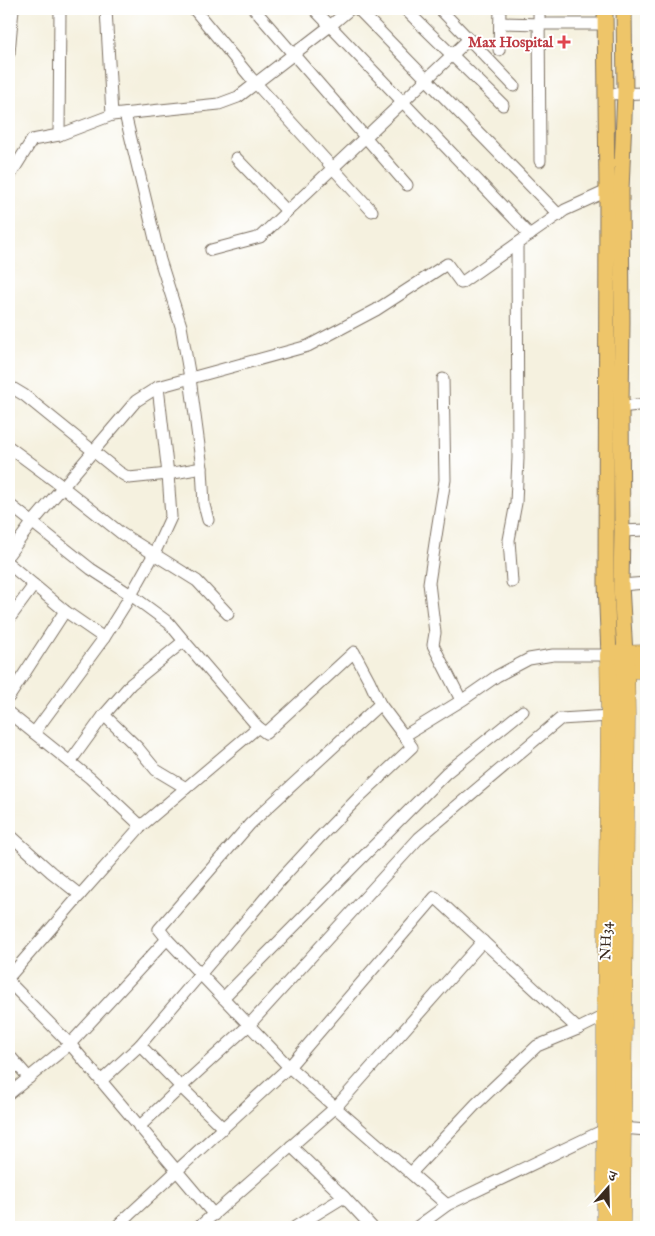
<svg xmlns="http://www.w3.org/2000/svg" width="655" height="1236" viewBox="0 0 655 1236" font-family="'IM FELL English','Noto Serif Devanagari',serif">
	<style>
		.lines { fill: none; stroke-linecap: round; stroke-linejoin: round }
		.minor-casing { stroke: #7c7062; stroke-width: 13 }
		.major-casing { stroke: #7c7062; stroke-width: 17 }
		.highway-casing { stroke: #7c7062; stroke-width: 19 }
		.minor { stroke: #fff; stroke-width: 11 }
		.major { stroke: #eec569; stroke-width: 15 }
		.highway { stroke: #eec569; stroke-width: 18 }
		.health-dot { fill: #e0444e; stroke: #fff; stroke-width: 2 }
		.labels { text-anchor: middle; dominant-baseline: central; stroke-width: 4; stroke-linejoin: round; paint-order: stroke }
		.health-label { font-size: 15px; font-weight: bold; fill: #be3a42; stroke: #fff; text-anchor: end }
		.street-label { font-size: 15px; fill: #3b2a1e; stroke: #fff }
	</style>
	<rect width="100%" height="100%" fill="#fff"/>
	<filter id="ink" filterUnits="userSpaceOnUse"><feTurbulence type="fractalNoise" baseFrequency=".02" numOctaves="2"/><feDisplacementMap in="SourceGraphic" scale="10" xChannelSelector="R" yChannelSelector="G"/><feConvolveMatrix kernelMatrix="1 2 1 2 8 2 1 2 1" color-interpolation-filters="sRGB"/></filter>
	<filter id="wash" filterUnits="userSpaceOnUse"><feTurbulence type="fractalNoise" baseFrequency=".0096" numOctaves="4" result="noise"/><feDisplacementMap in="SourceGraphic" scale="20" xChannelSelector="R" yChannelSelector="G"/><feGaussianBlur stdDeviation="1.12" result="paint"/><feColorMatrix in="noise" values="0 0 0 0 0 0 0 0 0 0 0 0 0 0 0 0 0 1.4 0 .05"/><feComposite in="paint" operator="in"/></filter>
	<g filter="url(#wash)">
		<rect width="100%" height="100%" fill="#f5f1df"/>
	</g>
	<g filter="url(#ink)">
		<g class="lines">
			<!-- minor casing -->
			<g class="minor-casing">
				<g id="minor">
					<polyline points="106,9 112,115"/>
					<polyline points="194,9 251,78 372,211"/>
					<polyline points="254,9 407,185"/>
					<polyline points="314,9 530,235"/>
					<polyline points="358,9 559,215"/>
					<polyline points="405,9 503,105"/>
					<polyline points="440,9 514,86"/>
					<polyline points="539,9 540,161"/>
					<polyline points="500,23 542,24 605,24"/>
					<polyline points="499,50 500,9"/>
					<polyline points="9,53 13,9"/>
					<polyline points="606,94 646,93"/>
					<polyline points="125,114 160,260 181,326 190,378 202,468 204,505 208,520"/>
					<polyline points="59,135 60,9"/>
					<polyline points="236,158 287,211"/>
					<polyline points="9,177 32,140 59,135 112,115 219,104 238,97 330,26 350,9"/>
					<polyline points="211,250 260,237 469,39"/>
					<polyline points="443,379 445,480 437,530 429,583 435,633 433,645 461,700"/>
					<polyline points="9,386 24,395 119,472 129,478 168,474 202,468"/>
					<polyline points="621,407 646,404"/>
					<polyline points="9,447 63,487 122,534 197,581 228,614"/>
					<polyline points="9,504 91,569 131,595 169,623 184,641 131,684 104,715 70,762"/>
					<polyline points="622,531 646,530"/>
					<polyline points="9,554 32,523 136,401 158,387 308,346 376,310 447,264 461,283 565,210 607,191"/>
					<polyline points="9,564 65,611 104,638"/>
					<polyline points="512,582 509,540 516,503 518,458 517,244"/>
					<polyline points="621,585 646,583"/>
					<polyline points="9,619 34,585"/>
					<polyline points="184,641 258,727 266,733 354,652 369,680 380,704 404,736 464,699 497,676 529,659 553,655 609,655"/>
					<polyline points="9,697 65,611"/>
					<polyline points="9,713 90,778 141,826"/>
					<polyline points="104,715 138,748 156,770 186,788"/>
					<polyline points="34,733 104,638 131,595 154,554 171,517 168,474 158,387"/>
					<polyline points="9,834 51,872 80,895"/>
					<polyline points="167,939 159,929 250,824 380,704"/>
					<polyline points="9,977 80,895 141,826 258,727"/>
					<polyline points="9,982 70,1044 214,1215"/>
					<polyline points="223,998 446,773 523,711"/>
					<polyline points="140,1045 181,1087 223,1128"/>
					<polyline points="9,1055 29,1078"/>
					<polyline points="101,1081 140,1045 283,877 318,839 359,797 412,747 404,736"/>
					<polyline points="9,1094 70,1044 167,939 289,1067 447,1205"/>
					<polyline points="139,1127 181,1087 249,1025 419,838 560,719 610,716"/>
					<polyline points="291,1146 344,1197"/>
					<polyline points="411,1173 476,1104 537,1046 578,1029 606,1015"/>
					<polyline points="116,1227 289,1067 435,897 578,1029"/>
					<polyline points="199,1227 336,1107 483,941"/>
					<polyline points="295,1227 344,1197 372,1227"/>
					<polyline points="417,1227 447,1205 606,1129 622,1128 646,1130"/>
				</g>
			</g>
			<!-- major casing -->
			<g class="major-casing">
				<g id="major">
					<polyline points="605,9 607,191 606,584 609,655"/>
					<polyline points="624,9 625,92 621,191 622,322 621,407 622,531 621,585 625,654"/>
				</g>
			</g>
			<!-- highway casing -->
			<g class="highway-casing">
				<g id="highway">
					<polyline points="615,669 646,669"/>
					<polyline points="606,1227 606,1015 610,716 609,655 646,654"/>
					<polyline points="621,1227 626,717 625,654"/>
				</g>
			</g>
			<!-- minor -->
			<use href="#minor" class="minor"/>
			<!-- major -->
			<use href="#major" class="major"/>
			<!-- highway -->
			<use href="#highway" class="highway"/>
		</g>
	</g>
	<!-- markers -->
	<path class="health-dot" d="M561.5 34.5h5v5h5v5h-5v5h-5v-5h-5v-5h5z"/>
	<g class="labels">
		<!-- health labels -->
		<g class="health-label">
			<text x="553" y="42">Max Hospital</text>
		</g>
		<!-- street labels -->
		<g class="street-label">
			<text transform="translate(606 941) rotate(-89)">NH34</text>
		</g>
	</g>
	<!-- margin -->
	<rect width="655" height="1236" fill="none" stroke="#fff" stroke-width="30"/>
	<!-- north arrow -->
	<g transform="translate(608 1188) rotate(20)" stroke="#ffffff" stroke-width="4" paint-order="stroke">
	<path d="M0-4L9 19L0 12L-9 19Z" fill="#3b2a1e"/>
	<text y="-8" font-size="14" font-weight="bold" text-anchor="middle" fill="#3b2a1e">उ</text>
	</g>
</svg>
